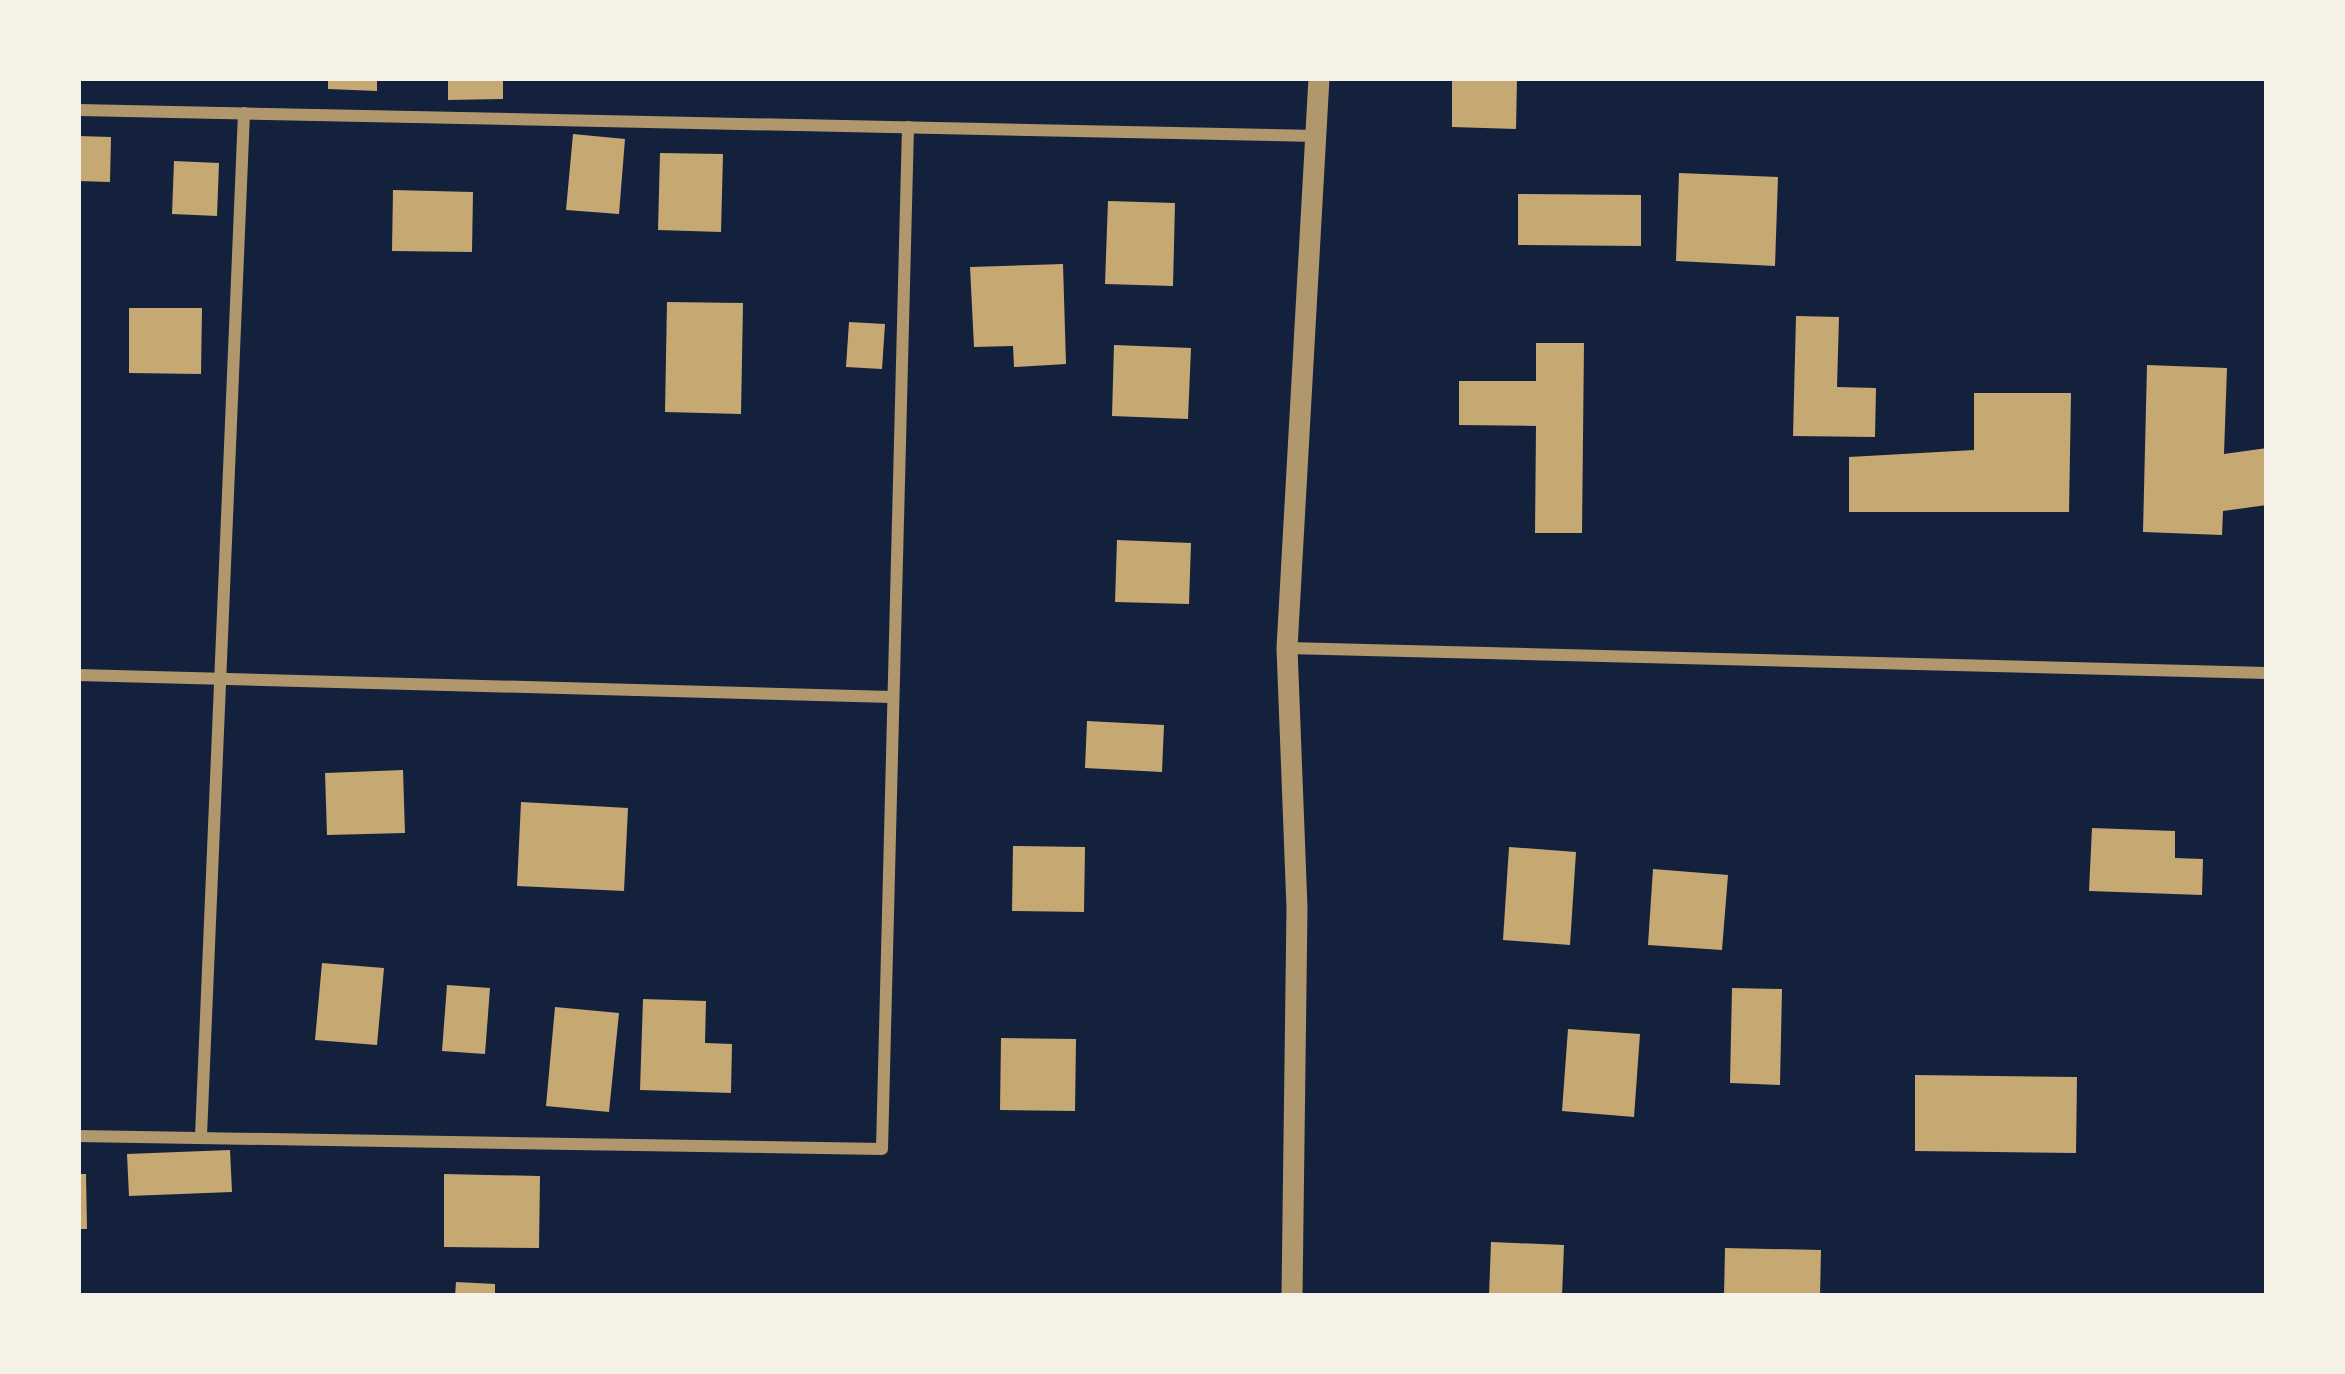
<svg xmlns="http://www.w3.org/2000/svg" width="2345" height="1374" viewBox="0 0 2345 1374" font-family="Montserrat,sans-serif">
	<style>
		.building { fill: #c6a872 }
		.lines { fill: none; stroke-linecap: round; stroke-linejoin: round }
		.minor { stroke: #b1986c; stroke-width: 12 }
		.tertiary { stroke: #b1986c; stroke-width: 21 }
	</style>
	<rect width="100%" height="100%" fill="#14213d"/>
	<!-- building -->
	<g class="building">
		<polygon points="328,78 377,78 377,91 328,89"/>
		<polygon points="448,78 503,78 503,99 448,100"/>
		<polygon points="1452,78 1517,78 1516,129 1452,127"/>
		<polygon points="573,134 625,139 619,214 566,210"/>
		<polygon points="78,136 111,137 110,182 78,181"/>
		<polygon points="660,153 723,154 721,232 658,230"/>
		<polygon points="174,161 219,163 217,216 172,214"/>
		<polygon points="1679,173 1778,177 1775,266 1676,261"/>
		<polygon points="393,190 473,192 472,252 392,251"/>
		<polygon points="1518,194 1641,195 1641,246 1518,245"/>
		<polygon points="1108,201 1175,203 1173,286 1105,284"/>
		<polygon points="1063,264 1066,364 1014,367 1013,346 974,347 970,267"/>
		<polygon points="667,302 743,303 741,414 665,412"/>
		<polygon points="129,308 202,308 201,374 129,373"/>
		<polygon points="1796,316 1839,317 1837,387 1876,388 1875,437 1793,436"/>
		<polygon points="849,322 885,324 882,369 846,367"/>
		<polygon points="1536,343 1584,343 1582,533 1535,533 1536,426 1459,425 1459,381 1536,381"/>
		<polygon points="1114,345 1191,348 1188,419 1112,416"/>
		<polygon points="2147,365 2227,368 2224,454 2267,448 2267,505 2223,511 2222,535 2143,532"/>
		<polygon points="1974,393 2071,393 2069,512 1849,512 1849,457 1974,450"/>
		<polygon points="1117,540 1191,543 1189,604 1115,602"/>
		<polygon points="1087,721 1164,725 1162,772 1085,768"/>
		<polygon points="403,770 405,833 327,835 325,773"/>
		<polygon points="521,802 628,808 624,891 517,886"/>
		<polygon points="2092,828 2175,831 2175,858 2203,859 2202,895 2089,891"/>
		<polygon points="1013,846 1085,847 1084,912 1012,911"/>
		<polygon points="1509,847 1576,852 1570,945 1503,940"/>
		<polygon points="1653,869 1728,875 1722,950 1648,945"/>
		<polygon points="322,963 384,968 377,1045 315,1040"/>
		<polygon points="447,985 490,988 485,1054 442,1051"/>
		<polygon points="1732,988 1782,989 1780,1085 1730,1083"/>
		<polygon points="643,999 706,1001 705,1043 732,1044 731,1093 640,1090"/>
		<polygon points="555,1007 619,1013 609,1112 546,1106"/>
		<polygon points="1568,1029 1640,1034 1634,1117 1562,1111"/>
		<polygon points="1001,1038 1076,1039 1075,1111 1000,1110"/>
		<polygon points="1915,1075 2077,1077 2076,1153 1915,1151"/>
		<polygon points="230,1150 232,1192 129,1196 127,1154"/>
		<polygon points="78,1174 86,1174 87,1229 78,1229"/>
		<polygon points="444,1174 540,1176 539,1248 444,1247"/>
		<polygon points="1491,1242 1564,1245 1562,1296 1489,1296"/>
		<polygon points="1725,1248 1821,1250 1820,1296 1724,1296"/>
		<polygon points="456,1282 495,1284 495,1296 455,1296"/>
	</g>
	<g class="lines">
		<!-- minor -->
		<g class="minor">
			<polyline points="78,110 1317,136"/>
			<polyline points="1287,648 2267,673"/>
			<polyline points="78,675 892,697"/>
			<polyline points="78,1136 882,1149 908,127"/>
			<polyline points="201,1136 244,113"/>
		</g>
		<!-- tertiary -->
		<polyline class="tertiary" points="1292,1296 1297,908 1287,648 1319,78"/>
	</g>
	<!-- border -->
	<rect width="2345" height="1374" fill="none" stroke="#f6f1e7" stroke-width="162"/>
</svg>
